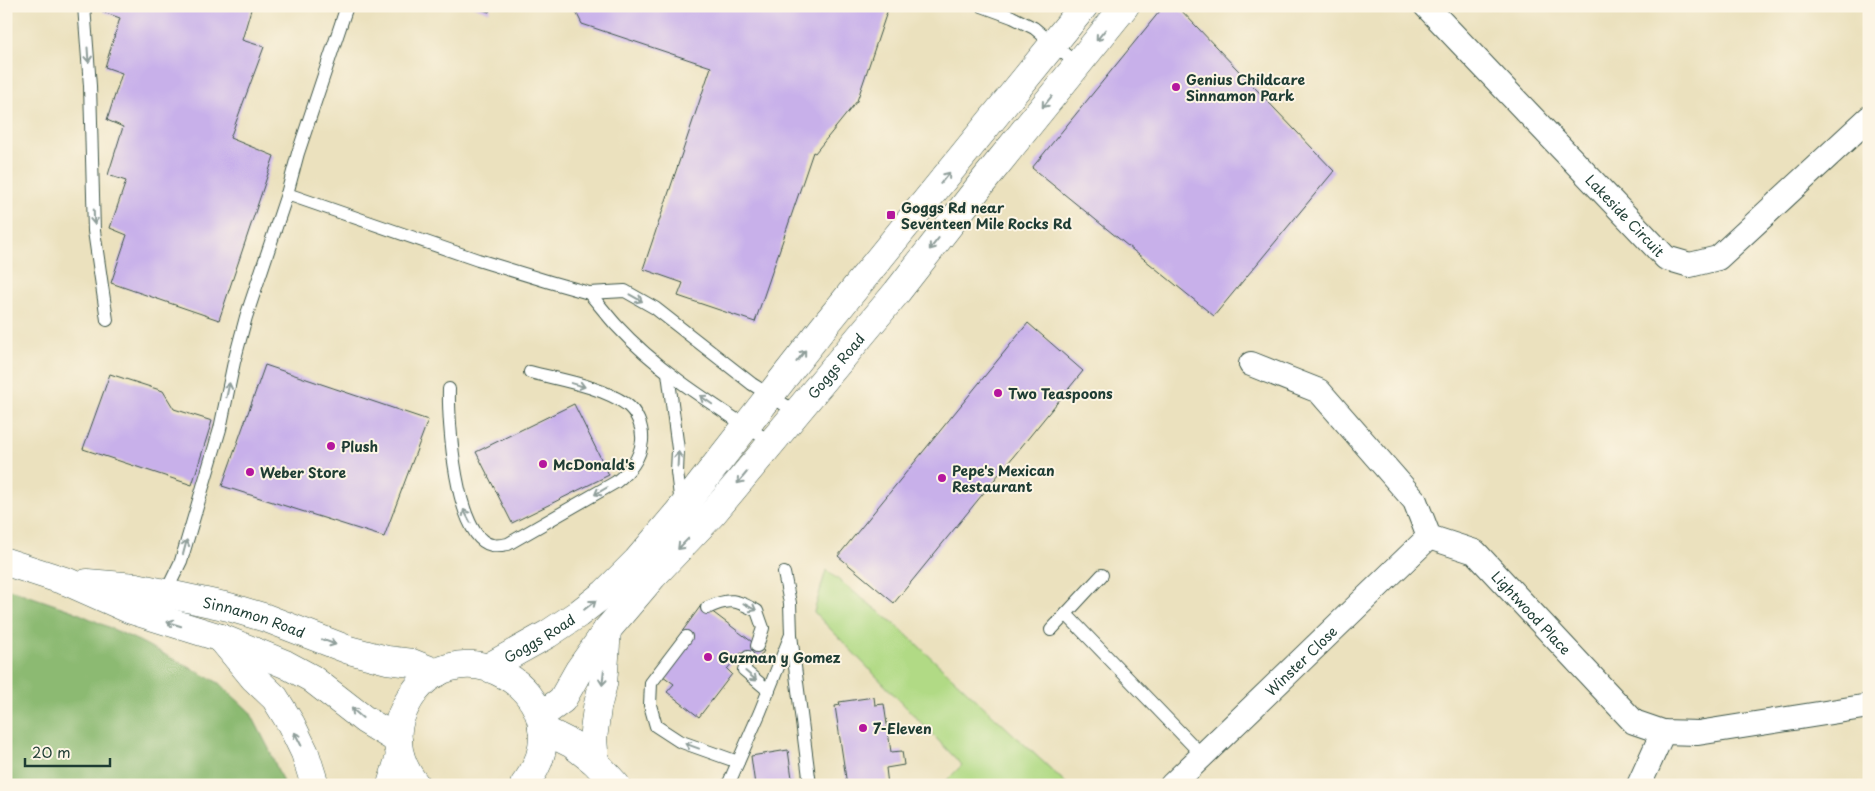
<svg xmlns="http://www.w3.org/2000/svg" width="1875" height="791" viewBox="0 0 1875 791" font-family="'Playpen Sans',sans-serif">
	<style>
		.green { fill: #b1da85; stroke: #688c5c }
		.forest { fill: #8cba72; stroke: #567c53 }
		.building { fill: #c8b0ea }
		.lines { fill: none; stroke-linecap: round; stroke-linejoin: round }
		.lane-casing { stroke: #3e5649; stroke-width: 14 }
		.street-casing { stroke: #3e5649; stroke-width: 26 }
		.secondary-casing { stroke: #3e5649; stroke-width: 29 }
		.highway-casing { stroke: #3e5649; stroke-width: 29 }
		.lane { stroke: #fff; stroke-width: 12 }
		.street { stroke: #fff; stroke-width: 24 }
		.secondary { stroke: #fff; stroke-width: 28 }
		.highway { stroke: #fff; stroke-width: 28 }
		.oneway { stroke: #8f9e9a }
		.poi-dot { fill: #b5179e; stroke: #fcf5e5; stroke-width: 2 }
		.labels { text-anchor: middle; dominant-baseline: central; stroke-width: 4; stroke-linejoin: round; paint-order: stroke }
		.poi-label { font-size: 14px; font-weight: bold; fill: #1f3d34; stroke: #fcf5e5; text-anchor: start }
		.street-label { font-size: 14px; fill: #1f3d34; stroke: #fcf5e5 }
	</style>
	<rect width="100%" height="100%" fill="#fcf5e5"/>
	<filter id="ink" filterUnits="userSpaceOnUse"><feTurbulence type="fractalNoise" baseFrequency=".02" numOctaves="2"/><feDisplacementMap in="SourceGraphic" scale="10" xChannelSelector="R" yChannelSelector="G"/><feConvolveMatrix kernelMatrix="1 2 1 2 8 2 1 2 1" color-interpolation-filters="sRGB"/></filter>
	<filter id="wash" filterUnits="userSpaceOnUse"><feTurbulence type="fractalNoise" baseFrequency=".0096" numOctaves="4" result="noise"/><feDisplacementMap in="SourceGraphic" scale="20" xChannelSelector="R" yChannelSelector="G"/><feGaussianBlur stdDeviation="1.12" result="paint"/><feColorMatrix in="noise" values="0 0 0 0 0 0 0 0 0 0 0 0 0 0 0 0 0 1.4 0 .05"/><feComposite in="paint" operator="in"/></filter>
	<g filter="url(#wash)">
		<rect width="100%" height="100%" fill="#ebe1be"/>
		<!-- green -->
		<polygon class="green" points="826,570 896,625 1068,785 942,785 962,765 814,612"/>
		<!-- forest -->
		<polygon class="forest" points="6,588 73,611 139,641 219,683 250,712 269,749 284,785 6,785"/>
		<g id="blocks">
			<!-- building -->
			<g class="building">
				<polygon points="106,6 252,6 242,40 264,47 230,138 274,156 219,320 111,283 127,235 110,228 126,181 108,175 123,127 107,120 122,73 105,67 120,18 103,12"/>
				<polygon points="472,6 491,6 489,12"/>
				<polygon points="573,6 889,6 857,101 815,153 813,152 755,322 678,296 683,283 643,269 711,67 582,24"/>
				<polygon points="1164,6 1177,6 1334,171 1214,316 1032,168"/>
				<polygon points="1028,323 1083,371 894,603 838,556"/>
				<polygon points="265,365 428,420 384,537 222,486"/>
				<polygon points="110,374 163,391 174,409 212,421 192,485 83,449"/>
				<polygon points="574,404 609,475 512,523 476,452"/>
				<polygon points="702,604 764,651 755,663 741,653 727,669 732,674 699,717 667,692 674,684 663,676 691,640 681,633"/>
				<polygon points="874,697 875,705 884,704 891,752 902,751 904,765 886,768 888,785 847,785 835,706 840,705 839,702"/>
				<polygon points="788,750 793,785 755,785 751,756"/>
			</g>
		</g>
	</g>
	<g filter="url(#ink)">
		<use href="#blocks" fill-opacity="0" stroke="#3e5649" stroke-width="1"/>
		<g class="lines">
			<!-- lane casing -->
			<g class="lane-casing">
				<g id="lane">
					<polyline points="84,6 90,86 94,231 107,320"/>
					<polyline points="982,6 1012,17 1034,28 1078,65"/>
					<polyline points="287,194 478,260 550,282 589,293 625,291 655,308 752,384 796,412"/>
					<path d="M589,293c9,10 18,22 27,32 44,48 101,82 156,118"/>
					<polyline points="668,373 678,449 677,472 681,505"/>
					<path d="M449,389c-1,30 6,150 43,156 5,1 11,0 16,-1l108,-62c14,-11 24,-23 26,-41 1,-14 -5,-29 -16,-37 -26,-18 -66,-24 -96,-32"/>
					<polyline points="784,573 790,603 791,635 810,785"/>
					<polyline points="166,592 181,561 220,429 234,362 246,317 287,194 298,153 347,6"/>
					<path d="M707,608c23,-11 29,-8 50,3l6,17 -6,18"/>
					<polyline points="1066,614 1202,755"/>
					<polyline points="1051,630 1102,575"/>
					<polyline points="686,637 651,683 650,705 656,726 679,741 738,762"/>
					<polyline points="748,657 744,670 769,691"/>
					<polyline points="728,785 760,712 790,637"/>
				</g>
			</g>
			<!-- street casing -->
			<g class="street-casing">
				<g id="street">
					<path id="s1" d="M1426,6l240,252 24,7 28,-7 151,-140"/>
					<path id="s2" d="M1251,364l68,27 96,110 14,36 46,15 159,170 29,10 35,1 171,-27"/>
					<path id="s3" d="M1172,785l257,-248"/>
					<polyline points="1639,785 1663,732"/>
				</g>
			</g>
			<!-- secondary casing -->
			<g class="secondary-casing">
				<g id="secondary">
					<polyline points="6,562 68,582 131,610 221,638 285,664 311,678 365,720 398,740"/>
					<path id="s4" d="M87,583l49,4 93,20 37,11 83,32 38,10 25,3 25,10"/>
					<path id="s5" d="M489,667l59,-33 30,-20 27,-21 32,-32 45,-53 140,-179 262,-323"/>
					<path id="s6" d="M540,716l22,-16 17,-30 28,-40 46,-54 60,-63 184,-221 89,-114 139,-172"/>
					<polyline points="542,729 572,744 595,762 616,785"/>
					<polyline points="595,762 593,739 597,708 603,684 607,630"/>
					<path d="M416,785c-16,-19 -24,-47 -14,-71 45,-108 193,-17 122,71"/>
				</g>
			</g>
			<!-- highway casing -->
			<g class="highway-casing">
				<g id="highway">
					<polyline points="221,638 254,678 275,698 291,724 305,753 315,785"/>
					<polyline points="391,785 400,756"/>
				</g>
			</g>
			<!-- lane -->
			<use href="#lane" class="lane"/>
			<!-- street -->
			<use href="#street" class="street"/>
			<!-- secondary -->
			<use href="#secondary" class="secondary"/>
			<!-- highway -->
			<use href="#highway" class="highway"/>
		</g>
		<!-- one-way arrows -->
		<defs><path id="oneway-shaft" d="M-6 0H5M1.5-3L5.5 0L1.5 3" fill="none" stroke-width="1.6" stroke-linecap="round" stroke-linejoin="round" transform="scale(1.25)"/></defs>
		<g class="oneway">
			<use href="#oneway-shaft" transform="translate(1101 35) rotate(129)"/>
			<use href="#oneway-shaft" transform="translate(88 55) rotate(86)"/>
			<use href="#oneway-shaft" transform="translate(1047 102) rotate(129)"/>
			<use href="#oneway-shaft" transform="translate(945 178) rotate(-51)"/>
			<use href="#oneway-shaft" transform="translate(94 217) rotate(88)"/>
			<use href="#oneway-shaft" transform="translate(934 244) rotate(128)"/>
			<use href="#oneway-shaft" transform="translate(636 298) rotate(29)"/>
			<use href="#oneway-shaft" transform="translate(801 356) rotate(-52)"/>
			<use href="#oneway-shaft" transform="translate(578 385) rotate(16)"/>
			<use href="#oneway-shaft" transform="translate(228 390) rotate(-78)"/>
			<use href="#oneway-shaft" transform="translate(706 400) rotate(-145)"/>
			<use href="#oneway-shaft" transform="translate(678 459) rotate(-87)"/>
			<use href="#oneway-shaft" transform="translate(742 478) rotate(130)"/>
			<use href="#oneway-shaft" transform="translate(601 491) rotate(150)"/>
			<use href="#oneway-shaft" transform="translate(467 516) rotate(-118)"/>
			<use href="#oneway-shaft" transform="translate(683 544) rotate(134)"/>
			<use href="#oneway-shaft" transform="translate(185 547) rotate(-75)"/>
			<use href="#oneway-shaft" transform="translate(590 605) rotate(-38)"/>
			<use href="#oneway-shaft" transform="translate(750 607) rotate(29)"/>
			<use href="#oneway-shaft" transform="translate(174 624) rotate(-163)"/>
			<use href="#oneway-shaft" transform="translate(329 642) rotate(21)"/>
			<use href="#oneway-shaft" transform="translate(751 676) rotate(41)"/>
			<use href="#oneway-shaft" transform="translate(603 678) rotate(96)"/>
			<use href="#oneway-shaft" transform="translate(357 713) rotate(-139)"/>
			<use href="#oneway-shaft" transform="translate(298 739) rotate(-117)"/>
			<use href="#oneway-shaft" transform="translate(692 746) rotate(-160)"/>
		</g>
	</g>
	<!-- markers -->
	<g class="poi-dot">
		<circle cx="1176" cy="87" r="5"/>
		<rect x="886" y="210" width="10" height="10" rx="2.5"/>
		<circle cx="998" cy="393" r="5"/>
		<circle cx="331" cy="446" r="5"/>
		<circle cx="543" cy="464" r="5"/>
		<circle cx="250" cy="472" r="5"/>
		<circle cx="942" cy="478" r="5"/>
		<circle cx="708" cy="657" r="5"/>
		<circle cx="863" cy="728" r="5"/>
	</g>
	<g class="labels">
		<!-- poi labels -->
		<g class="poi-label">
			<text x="1186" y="79">Genius Childcare<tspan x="1186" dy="16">Sinnamon Park</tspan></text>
			<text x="901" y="207">Goggs Rd near<tspan x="901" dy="16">Seventeen Mile Rocks Rd</tspan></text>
			<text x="1008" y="393">Two Teaspoons</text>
			<text x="341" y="446">Plush</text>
			<text x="553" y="464">McDonald's</text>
			<text x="952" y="470">Pepe's Mexican<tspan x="952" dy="16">Restaurant</tspan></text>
			<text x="260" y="472">Weber Store</text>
			<text x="718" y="657">Guzman y Gomez</text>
			<text x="873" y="728">7-Eleven</text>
		</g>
		<!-- street labels -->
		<g class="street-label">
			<text stroke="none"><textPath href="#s1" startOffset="289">Lakeside Circuit</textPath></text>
			<text stroke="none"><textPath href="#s6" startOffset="460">Goggs Road</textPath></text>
			<text stroke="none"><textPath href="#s2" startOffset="389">Lightwood Place</textPath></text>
			<text stroke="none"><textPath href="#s4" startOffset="171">Sinnamon Road</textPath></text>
			<text stroke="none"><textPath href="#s5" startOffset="58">Goggs Road</textPath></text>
			<text stroke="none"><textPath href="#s3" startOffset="179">Winster Close</textPath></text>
		</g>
	</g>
	<!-- margin -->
	<rect width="1875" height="791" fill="none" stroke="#fcf5e5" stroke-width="25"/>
	<!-- scale -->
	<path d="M25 758v8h85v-8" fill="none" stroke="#1f3d34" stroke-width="2.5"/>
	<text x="32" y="758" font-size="15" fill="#1f3d34" stroke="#fcf5e5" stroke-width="4" paint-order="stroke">20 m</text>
</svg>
